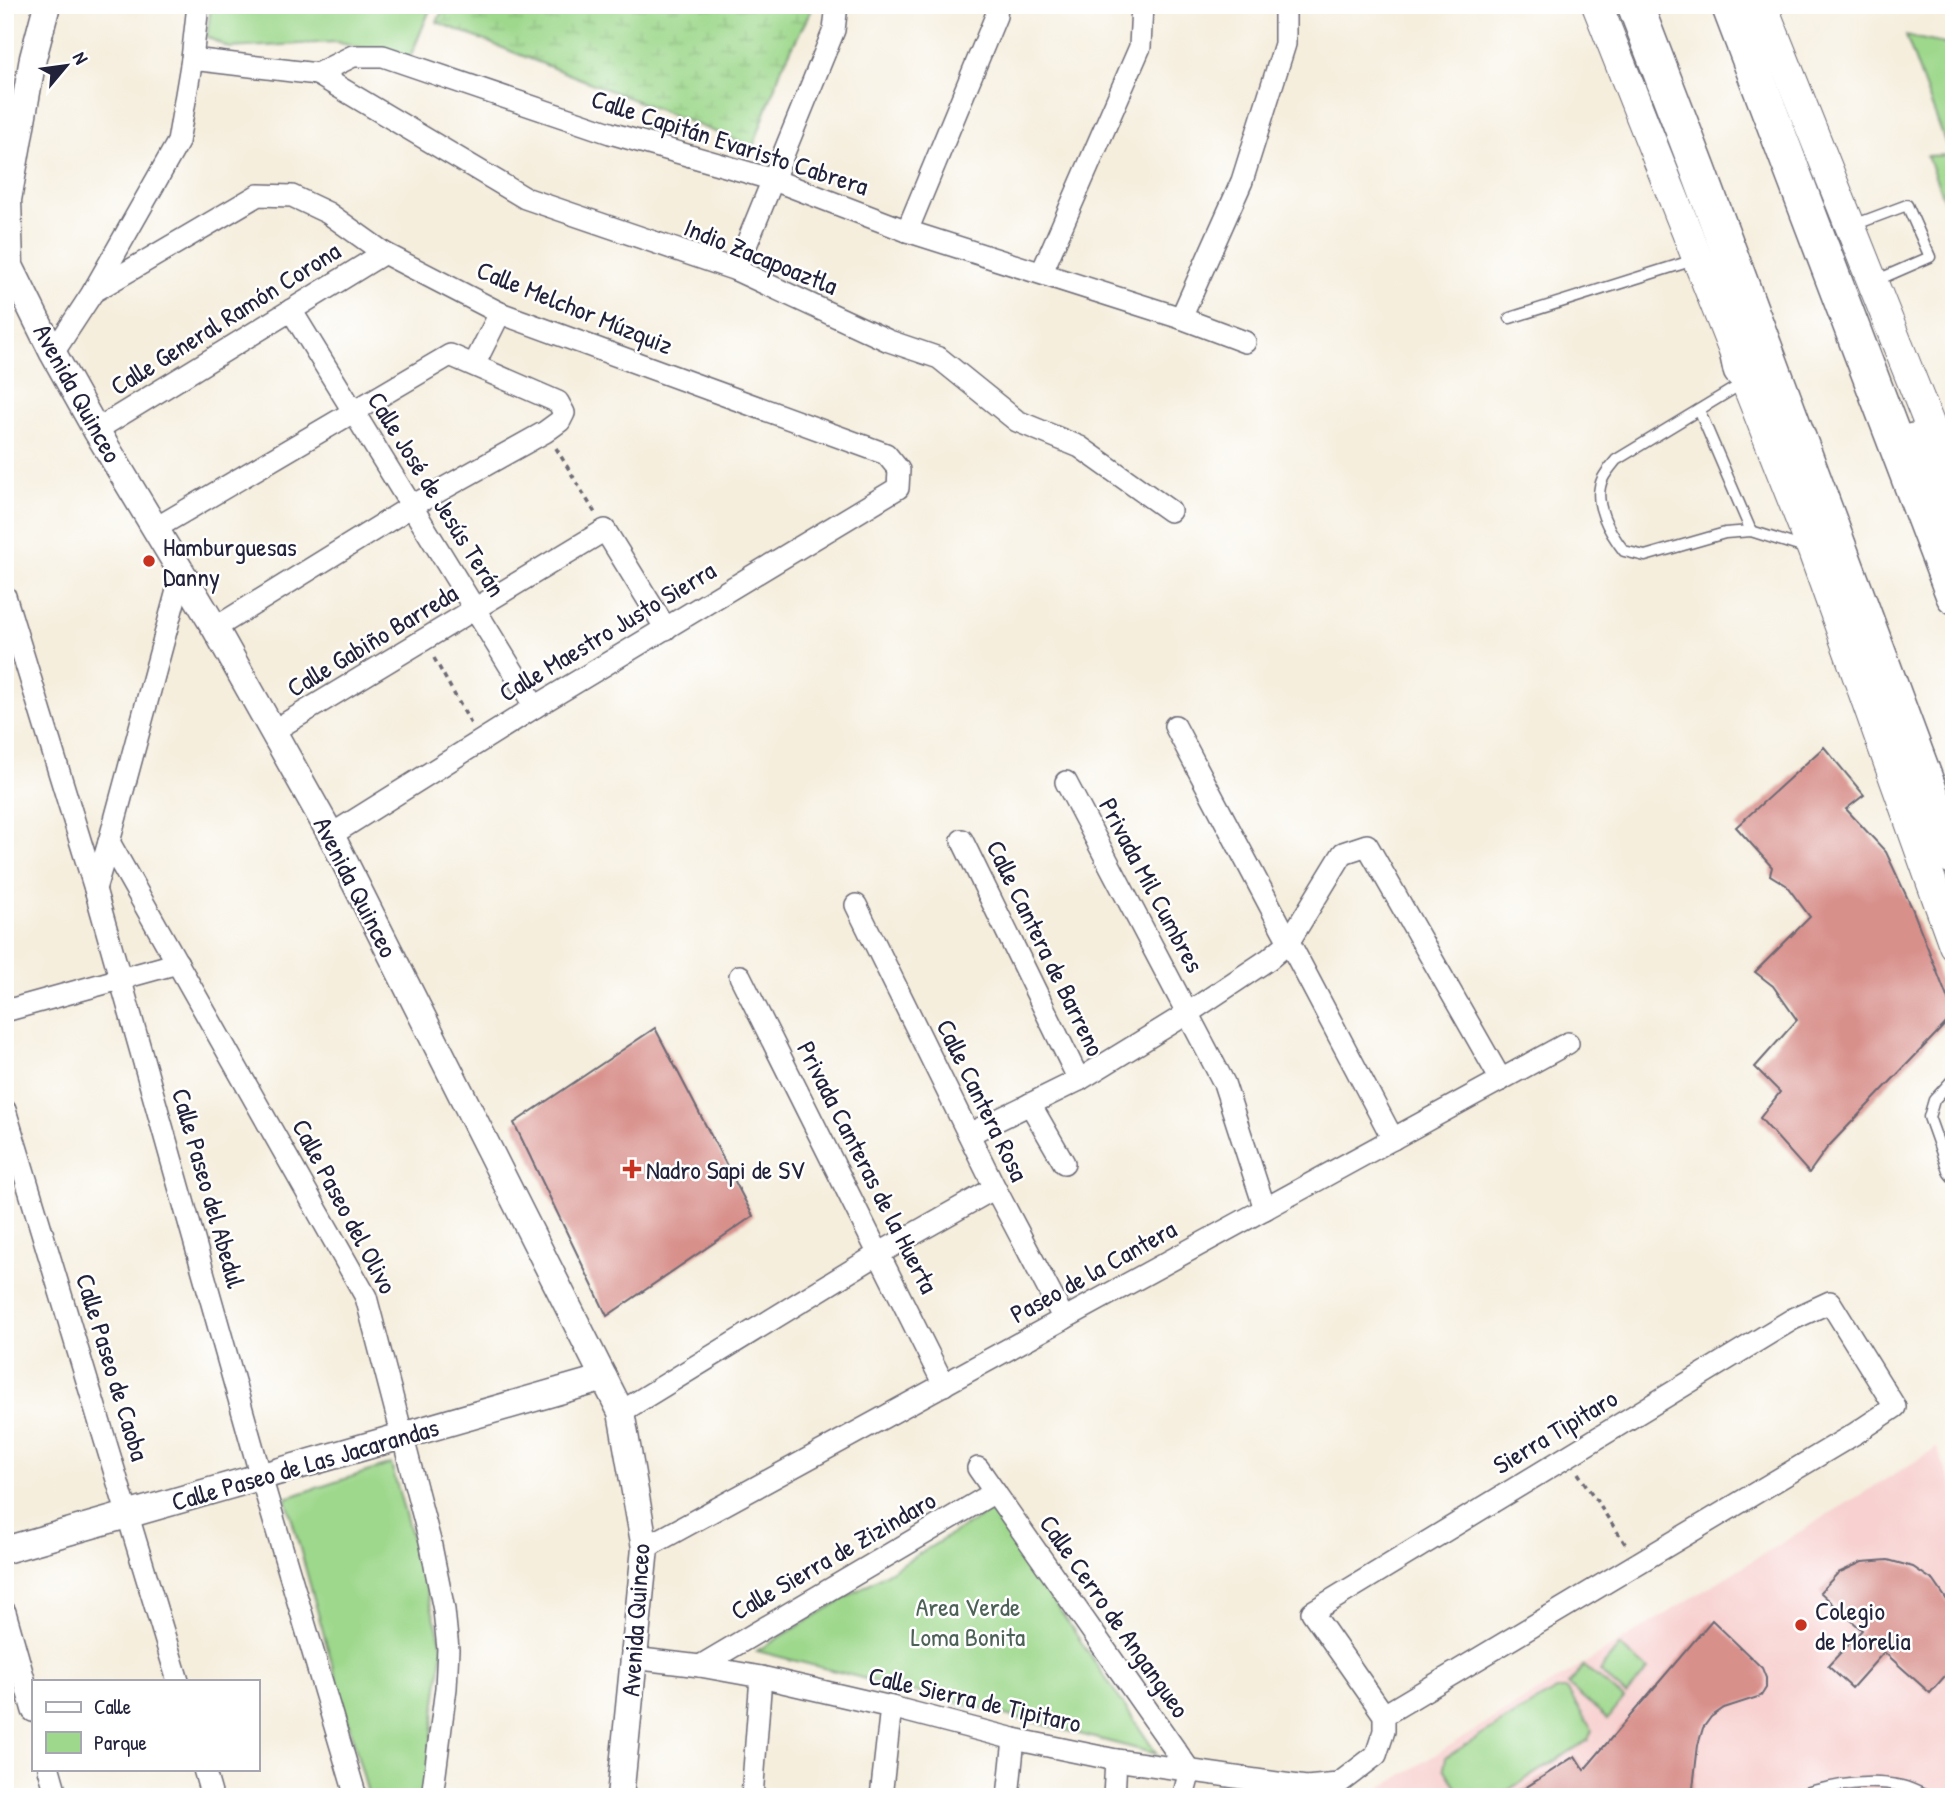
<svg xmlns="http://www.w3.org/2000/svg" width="1959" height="1802" viewBox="0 0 1959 1802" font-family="'Patrick Hand',sans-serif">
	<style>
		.built { fill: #f7d0cf }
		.wetland { fill: url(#wetland-marsh); stroke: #607d64; stroke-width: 2 }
		.green { fill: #9ed88c; stroke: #607d64; stroke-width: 2 }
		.building { fill: #d8908b }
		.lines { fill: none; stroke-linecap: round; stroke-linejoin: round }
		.service-casing { stroke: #6c6974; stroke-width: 13 }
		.minor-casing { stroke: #6c6974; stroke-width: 24 }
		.tertiary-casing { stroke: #6c6974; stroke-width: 29 }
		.secondary-casing { stroke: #6c6974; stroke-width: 32 }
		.trunk-casing { stroke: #6c6974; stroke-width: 38 }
		.path { stroke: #6c6974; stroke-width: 3.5; stroke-dasharray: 5 5; stroke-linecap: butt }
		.service { stroke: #fff; stroke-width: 10 }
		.minor { stroke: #fff; stroke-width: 21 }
		.tertiary { stroke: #fff; stroke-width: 26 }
		.secondary { stroke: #fff; stroke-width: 30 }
		.trunk { stroke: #fff; stroke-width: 35 }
		.poi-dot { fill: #c8321e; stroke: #fff; stroke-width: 2.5 }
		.labels { text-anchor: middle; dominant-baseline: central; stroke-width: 5; stroke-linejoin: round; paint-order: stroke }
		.street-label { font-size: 26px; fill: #22223b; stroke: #fff }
		.poi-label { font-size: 26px; fill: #22223b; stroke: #fff; text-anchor: start }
		.park-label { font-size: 26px; fill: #4d6257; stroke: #fff }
	</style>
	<defs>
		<pattern id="wetland-marsh" width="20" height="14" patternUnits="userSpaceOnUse" patternTransform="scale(1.75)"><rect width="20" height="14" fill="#9ed88c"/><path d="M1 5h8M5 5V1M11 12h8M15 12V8" fill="none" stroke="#88b97a"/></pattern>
	</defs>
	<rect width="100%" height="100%" fill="#fff"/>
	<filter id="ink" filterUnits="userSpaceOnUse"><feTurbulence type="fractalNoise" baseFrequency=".0143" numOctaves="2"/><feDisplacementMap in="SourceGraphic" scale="14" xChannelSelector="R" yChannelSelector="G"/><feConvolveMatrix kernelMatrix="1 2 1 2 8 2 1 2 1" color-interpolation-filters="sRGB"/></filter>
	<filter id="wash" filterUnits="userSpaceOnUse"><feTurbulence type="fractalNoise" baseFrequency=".00686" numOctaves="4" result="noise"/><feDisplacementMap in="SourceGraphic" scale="28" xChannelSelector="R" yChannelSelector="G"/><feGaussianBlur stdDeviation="1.57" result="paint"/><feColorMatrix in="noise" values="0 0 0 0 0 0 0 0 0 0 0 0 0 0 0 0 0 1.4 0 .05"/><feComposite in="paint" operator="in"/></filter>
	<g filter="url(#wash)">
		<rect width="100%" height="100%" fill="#f5eedd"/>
		<!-- built -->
		<polygon class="built" points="1937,1448 1954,1489 1954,1797 1366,1797"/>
		<!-- wetland -->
		<polygon class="wetland" points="445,5 814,5 782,67 753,147 437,22"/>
		<!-- green -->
		<g class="green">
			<polygon points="211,5 432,5 409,60 336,42 229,48 207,37"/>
			<polygon points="1906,36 1954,46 1954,226 1927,156 1950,155"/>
			<polygon points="391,1464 443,1648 424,1797 369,1797 286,1498"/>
			<polygon points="992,1510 1157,1754 757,1651"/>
			<polygon points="1620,1646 1648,1670 1626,1695 1599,1671"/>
			<polygon points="1584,1666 1624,1699 1608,1719 1568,1685"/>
			<polygon points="1556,1690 1567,1690 1592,1730 1588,1740 1497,1797 1462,1797 1444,1768 1446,1757"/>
		</g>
		<g id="blocks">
			<!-- building -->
			<g class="building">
				<polygon points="1824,747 1864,795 1846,809 1886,852 1912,908 1954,1015 1827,1148 1809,1173 1760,1118 1780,1092 1755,1067 1797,1020 1773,986 1755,972 1810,917 1786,885 1770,875 1772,867 1736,827"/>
				<polygon points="655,1028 753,1216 607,1316 514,1123"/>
				<polygon points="1888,1560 1913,1567 1934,1581 1949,1603 1954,1618 1954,1656 1945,1676 1930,1693 1884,1652 1852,1688 1828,1666 1862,1630 1820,1592 1838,1573 1862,1562"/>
				<polygon points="1712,1620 1762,1668 1766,1678 1766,1688 1761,1696 1724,1708 1711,1717 1703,1728 1698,1745 1693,1788 1685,1795 1511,1797 1575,1756 1584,1770"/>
			</g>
		</g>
	</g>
	<g filter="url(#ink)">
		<use href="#blocks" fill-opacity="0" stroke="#6c6974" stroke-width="2"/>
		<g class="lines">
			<!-- service casing -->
			<g class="service-casing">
				<g id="service">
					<polyline points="1851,226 1907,205 1930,257 1875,281"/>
					<polyline points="1510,318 1697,259"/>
					<path d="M1743,383l-127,77c-4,5 -10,12 -13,18 -12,24 7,55 21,73l21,5 80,-23 26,-2 57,18"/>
					<polyline points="1699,410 1751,531"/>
					<polyline points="1954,1078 1934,1100 1929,1117 1949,1173 1954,1179"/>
					<path d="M1793,1797c33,-11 74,-19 109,-11 9,2 18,7 26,11"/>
				</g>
			</g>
			<!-- minor casing -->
			<g class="minor-casing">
				<g id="minor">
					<polyline points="192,59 317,74 353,56 383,56 610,133 774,180 907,231 1181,318 1245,342"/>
					<polyline points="317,74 525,198 736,270 889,341 939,358 1017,421 1080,447 1170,511"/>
					<polyline points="907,231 996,16 997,5"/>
					<polyline points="736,270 834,30 837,5"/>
					<polyline points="1042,272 1140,47 1142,5"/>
					<polyline points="93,292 258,195 292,196 328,213 384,253 500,313 886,454 899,470 898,488 535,707 331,835"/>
					<polyline points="291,310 535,707"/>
					<polyline points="1181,318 1242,181 1285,44 1285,5"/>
					<polyline points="53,353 93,292 178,142 192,59 198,5"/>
					<polyline points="474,365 500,313"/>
					<polyline points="96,430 384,253"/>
					<polyline points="156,528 450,355 558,402 564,413 560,421 545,432 412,506 215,628"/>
					<polyline points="5,596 95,889 261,1477 356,1797"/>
					<polyline points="1175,726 1393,1139"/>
					<polyline points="273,731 605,530 666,629"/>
					<polyline points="1066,782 1224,1083 1265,1209"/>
					<polyline points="962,840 1079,1080"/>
					<polyline points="109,842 366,1297 430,1541 444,1610 448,1649 446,1688 432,1797"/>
					<polyline points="95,889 109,842 182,572"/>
					<polyline points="856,905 995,1188 1064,1319"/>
					<polyline points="740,976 944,1385"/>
					<polyline points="5,1011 178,963"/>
					<polyline points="1030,1104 1064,1163"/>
					<polyline points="5,1110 178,1681"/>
					<polyline points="969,1134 1079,1080 1188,1013 1269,959 1288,943 1343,853 1367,845 1501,1080"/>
					<polyline points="621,1412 880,1253 995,1188"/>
					<polyline points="978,1468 1190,1771 1183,1797"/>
					<polyline points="645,1548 1568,1043"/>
					<polyline points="5,1612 33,1711"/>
					<polyline points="633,1658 700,1666 761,1677 891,1707 1014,1739 1116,1760 1306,1787 1338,1784 1376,1755 1384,1731 1384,1715 1312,1612 1793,1319 1830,1302 1895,1407 1856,1433 1384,1715"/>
					<polyline points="700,1666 995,1492"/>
					<polyline points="49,1769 57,1797"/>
					<polyline points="204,1769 212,1797"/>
					<polyline points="752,1797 761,1677"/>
					<polyline points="881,1797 891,1707"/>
					<polyline points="1008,1797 1014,1739"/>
					<polyline points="1114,1797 1116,1760"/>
				</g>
			</g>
			<!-- tertiary casing -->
			<g class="tertiary-casing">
				<g id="tertiary">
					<polyline points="47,5 33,58 8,200 10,266 53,353 96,430 215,628 331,835 621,1412 645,1548 620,1797"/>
					<polyline points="5,1550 604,1378"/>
				</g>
			</g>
			<!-- secondary casing -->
			<g class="secondary-casing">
				<g id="secondary">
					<polyline points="1597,5 1813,551 1954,945"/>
					<polyline points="1762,5 1954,486"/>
				</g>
			</g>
			<!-- trunk casing -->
			<g class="trunk-casing">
				<g id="trunk">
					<polyline points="1635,5 1698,169 1954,857"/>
					<polyline points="1729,5 1954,596"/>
					<polyline points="1723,285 1741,370"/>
					<polyline points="1913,441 1954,510"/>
				</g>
			</g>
			<!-- path -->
			<g class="path">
				<polyline points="556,448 595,513"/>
				<polyline points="434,658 471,724"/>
				<polyline points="1578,1473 1628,1548"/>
			</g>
			<!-- service -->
			<use href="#service" class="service"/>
			<!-- minor -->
			<use href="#minor" class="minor"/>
			<!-- tertiary -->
			<use href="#tertiary" class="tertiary"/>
			<!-- secondary -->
			<use href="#secondary" class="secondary"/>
			<!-- trunk -->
			<use href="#trunk" class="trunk"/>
		</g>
	</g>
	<!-- markers -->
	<g class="poi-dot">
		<circle cx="149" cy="561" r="7"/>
		<path d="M628.5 1158.5h7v7h7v7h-7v7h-7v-7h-7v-7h7z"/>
		<circle cx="1801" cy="1625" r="7"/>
	</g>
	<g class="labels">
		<!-- street labels -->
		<g class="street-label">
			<text transform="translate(730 142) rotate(18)">Calle Capitán Evaristo Cabrera</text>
			<text transform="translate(761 256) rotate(22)">Indio Zacapoaztla</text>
			<text transform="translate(575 307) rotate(22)">Calle Melchor Múzquiz</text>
			<text transform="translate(225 318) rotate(-32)">Calle General Ramón Corona</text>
			<text transform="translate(78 393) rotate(61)">Avenida Quinceo</text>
			<text transform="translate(437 494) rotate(58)">Calle José de Jesús Terán</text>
			<text transform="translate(607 631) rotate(-31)">Calle Maestro Justo Sierra</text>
			<text transform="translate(372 640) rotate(-31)">Calle Gabiño Barreda</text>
			<text transform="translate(1152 885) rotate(62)">Privada Mil Cumbres</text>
			<text transform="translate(356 887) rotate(63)">Avenida Quinceo</text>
			<text transform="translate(1046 948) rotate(64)">Calle Cantera de Barreno</text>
			<text transform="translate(983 1100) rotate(64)">Calle Cantera Rosa</text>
			<text transform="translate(868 1167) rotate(63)">Privada Canteras de la Huerta</text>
			<text transform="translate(209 1188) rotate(74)">Calle Paseo del Abedul</text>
			<text transform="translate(345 1206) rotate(62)">Calle Paseo del Olivo</text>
			<text transform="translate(1093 1271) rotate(-29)">Paseo de la Cantera</text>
			<text transform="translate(113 1367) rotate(73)">Calle Paseo de Caoba</text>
			<text transform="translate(1555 1431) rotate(-31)">Sierra Tipitaro</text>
			<text transform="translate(305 1464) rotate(-16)">Calle Paseo de Las Jacarandas</text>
			<text transform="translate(833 1555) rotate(-30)">Calle Sierra de Zizindaro</text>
			<text transform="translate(1115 1616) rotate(55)">Calle Cerro de Angangueo</text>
			<text transform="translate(635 1620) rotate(-86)">Avenida Quinceo</text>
			<text transform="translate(975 1699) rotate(13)">Calle Sierra de Tipitaro</text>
		</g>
		<!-- poi labels -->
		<g class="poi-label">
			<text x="163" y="546">Hamburguesas<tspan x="163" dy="30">Danny</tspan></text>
			<text x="646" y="1169">Nadro Sapi de SV</text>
			<text x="1815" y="1610">Colegio<tspan x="1815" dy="30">de Morelia</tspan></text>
		</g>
		<!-- park labels -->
		<g class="park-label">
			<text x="968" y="1606">Area Verde<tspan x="968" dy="30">Loma Bonita</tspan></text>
		</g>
	</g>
	<!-- margin -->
	<rect width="1959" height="1802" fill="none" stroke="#fff" stroke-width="28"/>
	<!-- legend -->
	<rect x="32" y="1680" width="228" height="91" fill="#ffffff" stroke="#a7a7b1" stroke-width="2"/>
	<rect x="46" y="1702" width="35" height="10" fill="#ffffff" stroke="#a7a7b1" stroke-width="2"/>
	<text x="94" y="1714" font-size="21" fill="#22223b">Calle</text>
	<rect x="46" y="1732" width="35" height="21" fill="#9ed88c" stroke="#a7a7b1" stroke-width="2"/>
	<text x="94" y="1750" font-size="21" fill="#22223b">Parque</text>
	<!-- north arrow -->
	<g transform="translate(66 66) rotate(61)" stroke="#ffffff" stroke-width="5" paint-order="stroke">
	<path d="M0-5L12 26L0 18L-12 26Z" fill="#22223b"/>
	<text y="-10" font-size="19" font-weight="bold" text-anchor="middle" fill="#22223b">N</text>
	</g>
</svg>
